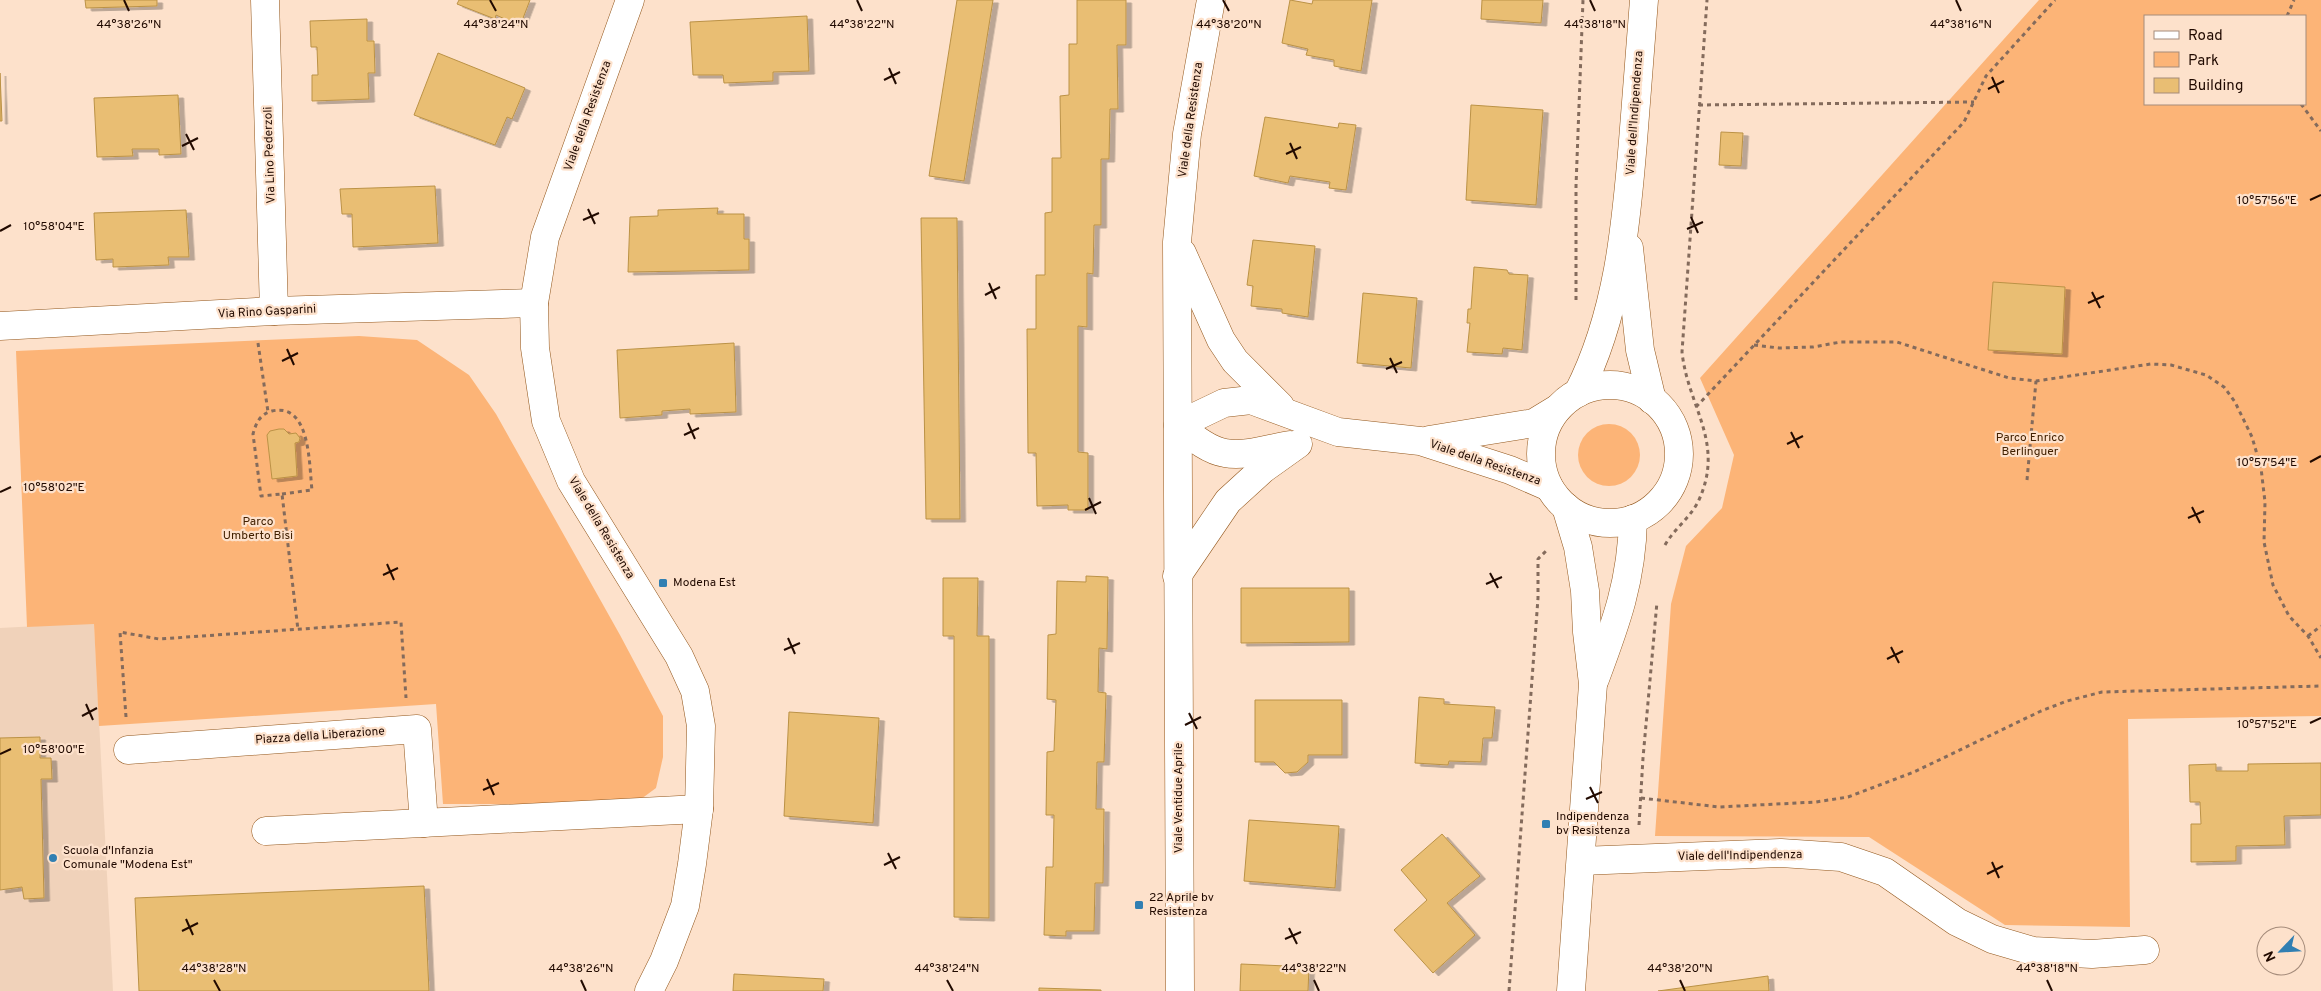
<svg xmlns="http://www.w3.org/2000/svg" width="2321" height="991" viewBox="0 0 2321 991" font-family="Overpass,sans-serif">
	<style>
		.built { fill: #f0d2ba }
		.green { fill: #fcb477; fill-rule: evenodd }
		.building { fill: #e9be73; stroke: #bb9246; filter: url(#shadow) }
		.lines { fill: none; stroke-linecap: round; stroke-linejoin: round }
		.minor-casing { stroke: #93571c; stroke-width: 29 }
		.path { stroke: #846b5c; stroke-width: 3; stroke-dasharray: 4 4; stroke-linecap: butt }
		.minor { stroke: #fff; stroke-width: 28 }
		.ticks { fill: none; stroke: #210a00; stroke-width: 2 }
		.poi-dot { fill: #317fb2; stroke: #fde1cb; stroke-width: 2 }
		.labels { text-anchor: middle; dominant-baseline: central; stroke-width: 4.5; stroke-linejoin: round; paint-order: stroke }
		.street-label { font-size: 12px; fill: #210a00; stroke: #fde1cb }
		.park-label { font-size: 12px; fill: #412000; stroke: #fde1cb }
		.poi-label { font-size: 12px; fill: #210a00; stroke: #fde1cb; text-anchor: start }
		.ticks-label { font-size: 12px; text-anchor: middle; fill: #210a00; stroke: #fde1cb; stroke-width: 4.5; stroke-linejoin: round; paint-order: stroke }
	</style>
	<defs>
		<filter id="shadow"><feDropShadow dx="5.5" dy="3" stdDeviation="0" flood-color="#0004"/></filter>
	</defs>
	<rect width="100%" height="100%" fill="#fde1cb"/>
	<!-- built -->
	<polygon class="built" points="94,623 113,991 0,991 0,628"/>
	<!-- green -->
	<g class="green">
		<path d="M2039,0h282v716l-193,3 2,208 -125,-2 -136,-88 -214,-1 16,-232 15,-58 36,-38 12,-53 -34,-77zM2145,16h160v88h-160z"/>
		<polygon points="359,336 417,340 469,375 496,414 620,635 663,716 663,757 656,788 637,802 615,804 443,804 436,704 99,726 94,624 27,627 16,351"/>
		<circle cx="1609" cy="455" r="31"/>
	</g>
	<!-- building -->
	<g class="building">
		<polygon points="85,0 157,0 157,6 86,8"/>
		<polygon points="459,0 530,0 520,26 496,15 495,19 457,4"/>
		<polygon points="957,0 993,0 964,181 929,176"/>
		<polygon points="1077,0 1126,0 1126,45 1117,45 1118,109 1110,109 1109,159 1101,159 1101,225 1094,225 1093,274 1087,273 1087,327 1078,326 1078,452 1088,453 1088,510 1068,510 1068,505 1037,506 1036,453 1028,453 1027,329 1036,329 1036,275 1045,275 1045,213 1052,212 1052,158 1061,158 1060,96 1069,95 1069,44 1077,44"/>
		<polygon points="1290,0 1312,4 1313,0 1372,0 1361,71 1334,66 1334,60 1306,55 1308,49 1282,43"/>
		<polygon points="1482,0 1543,0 1541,23 1481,19"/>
		<polygon points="807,16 809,71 773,72 773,81 724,83 723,75 693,75 690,22"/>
		<polygon points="367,19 367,41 374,41 375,73 368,73 369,99 312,101 312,75 318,75 317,47 311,47 310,21"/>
		<polygon points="438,53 525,88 512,119 507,117 495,145 414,115"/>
		<polygon points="0,73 2,121 0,121"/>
		<polygon points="178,95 181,154 159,155 159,149 132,149 133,156 97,157 94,98"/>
		<polygon points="1471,105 1543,110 1536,205 1466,200"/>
		<polygon points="1265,117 1338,128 1339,123 1356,125 1346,190 1329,188 1330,182 1290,176 1288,183 1254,176"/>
		<polygon points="1721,132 1743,133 1741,166 1719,165"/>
		<polygon points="435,186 438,243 353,247 352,214 342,214 340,189"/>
		<polygon points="718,208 717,214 744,214 744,239 749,239 749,270 628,272 630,217 658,216 658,210"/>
		<polygon points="186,210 189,257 168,257 169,265 113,267 113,259 96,260 94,213"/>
		<polygon points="921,218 957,218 960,519 926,519"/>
		<polygon points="1253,240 1315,246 1308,317 1282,313 1282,309 1251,306 1253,286 1247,285"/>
		<polygon points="1474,267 1507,270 1509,274 1528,275 1522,350 1503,348 1502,354 1467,352 1470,323 1467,323 1468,309 1471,309"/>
		<polygon points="1993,282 2065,287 2062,354 1988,350"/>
		<polygon points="1363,293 1417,298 1411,368 1357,363"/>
		<polygon points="734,343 736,412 690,414 690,409 662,411 662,415 620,418 617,350"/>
		<polygon points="279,429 284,429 289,434 296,433 300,438 299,442 295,443 297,476 272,479 267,435 270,431"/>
		<polygon points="1086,576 1108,577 1107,649 1099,648 1098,692 1106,693 1104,762 1097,762 1096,809 1104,809 1103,883 1095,883 1094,931 1066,931 1066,936 1044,935 1046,867 1053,867 1054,815 1046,815 1047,752 1054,751 1056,700 1047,699 1048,635 1056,634 1057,581 1086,582"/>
		<polygon points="943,578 978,578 977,636 989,636 989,918 954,917 954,636 943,636"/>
		<polygon points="1241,588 1349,588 1349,642 1241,643"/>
		<polygon points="1419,697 1444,699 1444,704 1495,707 1492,738 1483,738 1481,762 1449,761 1448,765 1415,763"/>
		<polygon points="1255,700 1342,700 1342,755 1308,755 1308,762 1297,772 1285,773 1274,762 1255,762"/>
		<polygon points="789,712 879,718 873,823 784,816"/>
		<polygon points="40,737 40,758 51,758 52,779 41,779 44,898 24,899 22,887 0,890 0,738"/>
		<polygon points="2321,763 2321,815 2284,816 2285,845 2236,846 2236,861 2191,862 2191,824 2201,824 2200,802 2190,802 2189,765 2216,764 2216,771 2248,771 2248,764"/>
		<polygon points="1249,820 1339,826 1335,888 1244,881"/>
		<polygon points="1442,834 1480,876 1447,903 1475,935 1433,973 1394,930 1427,900 1401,870"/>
		<polygon points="424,886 429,991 139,991 135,898"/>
		<polygon points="1241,964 1309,967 1308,991 1240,991"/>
		<polygon points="734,974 824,979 823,991 733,991"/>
		<polygon points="1768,976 1769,991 1658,991"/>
		<polygon points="1039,988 1101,990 1101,991 1039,991"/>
	</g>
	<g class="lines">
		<!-- minor casing -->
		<g class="minor-casing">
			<g id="minor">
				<polyline points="265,0 274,311"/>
				<polyline points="630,0 545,237 534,303 535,348 546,421 571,481 679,656 695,691 701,726 699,809 692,864 685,906 664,961 649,991"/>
				<polyline points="1629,248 1640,350 1652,400"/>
				<polyline points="1182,253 1221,340 1235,361 1280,406"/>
				<polyline points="0,326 274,311 534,303"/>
				<circle cx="1610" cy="454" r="69"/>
				<path d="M1578,393c40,-78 48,-166 55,-252 4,-47 7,-94 11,-141"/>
				<polyline points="1178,425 1224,403 1251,400 1338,432 1420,441 1510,470 1549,487"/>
				<path d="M1178,425c14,11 29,25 47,28 20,4 45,-5 65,-8"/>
				<polyline points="1429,440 1534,423 1557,409"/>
				<polyline points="1566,507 1578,547 1585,591 1587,632 1593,684 1571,991"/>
				<polyline points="1177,576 1228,501 1263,469 1298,444"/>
				<path d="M1595,679c21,-56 37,-99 38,-160"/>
				<polyline points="128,750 417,729 424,823"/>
				<polyline points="266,831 699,809"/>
				<polyline points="1581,861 1781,853 1841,857 1885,872 1957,922 1992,939 2033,951 2092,954 2145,950"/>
				<polyline points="1180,991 1177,242 1187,134 1211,0"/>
			</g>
		</g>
		<!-- path -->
		<g class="path">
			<polyline points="2287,16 2294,0"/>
			<polyline points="2301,104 2321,131"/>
			<polyline points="1699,105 1974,102"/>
			<polyline points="1576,300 1576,186 1583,0"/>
			<polyline points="258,343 268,412"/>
			<polyline points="1754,345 1779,348 1813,347 1841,342 1897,342 2009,378 2036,381 2151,364 2171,365 2206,375 2224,387 2235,402 2252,437 2261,468 2265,502 2264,542 2273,585 2289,616 2308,636 2321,658"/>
			<polyline points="1696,407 1964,122 1986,76 2055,0"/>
			<polyline points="2027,480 2036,381"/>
			<path d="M282,494l30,-4c-3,-24 -1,-88 -40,-79 -12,3 -16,12 -19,23l8,62 21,-2 16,136"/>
			<path d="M1665,545c9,-16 24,-26 33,-43 28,-59 -10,-94 -16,-150l25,-352"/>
			<polyline points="2308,636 2321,626"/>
			<polyline points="126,717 120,632 159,639 401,622 406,698"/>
			<polyline points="1641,798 1719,807 1816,802 1848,797 1914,772 2041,711 2067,701 2102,692 2321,686"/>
			<polyline points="1639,825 1643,758 1657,602"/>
			<polyline points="1509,991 1538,598 1538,559 1546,551"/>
		</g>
		<!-- minor -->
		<use href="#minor" class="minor"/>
	</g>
	<!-- ticks -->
	<path class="ticks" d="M124,0l5,11M490,0l6,11M857,0l5,11M1223,0l6,11M1590,0l5,11M1956,0l5,11M889,68l7,16M1992,77l7,16M884,80l16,-8M1988,89l16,-8M186,134l8,16M1290,143l7,16M182,146l16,-8M1286,154l15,-7M2310,200l11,-5M588,209l7,15M1691,217l7,16M583,220l16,-7M1687,229l16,-7M0,231l11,-6M989,283l7,16M2092,292l8,16M985,295l15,-8M2088,303l16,-7M287,349l7,16M1390,358l7,15M282,361l16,-8M1386,369l16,-7M688,423l7,16M1791,432l8,16M684,435l15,-7M1787,444l16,-8M2310,462l11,-6M0,492l11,-5M1089,498l7,16M2192,507l8,16M1085,510l16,-8M2188,518l16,-7M387,564l7,16M1490,573l8,15M383,575l15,-7M1486,584l16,-7M788,638l7,16M1891,647l8,16M784,650l16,-7M1887,659l16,-8M86,704l7,16M1189,713l8,16M82,716l15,-8M2310,723l11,-5M1185,725l16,-8M0,754l11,-5M487,779l7,16M1590,787l8,16M483,790l16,-7M1586,799l16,-7M888,853l8,16M1992,862l7,16M884,865l16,-8M1987,874l16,-8M186,919l7,16M1289,928l8,16M182,931l16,-8M1285,939l16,-7M214,980l6,11M581,980l5,11M947,980l6,11M1314,980l5,11M1680,980l5,11M2047,980l5,11"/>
	<!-- markers -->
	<g class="poi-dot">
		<rect x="658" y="578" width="10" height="10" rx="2.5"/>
		<rect x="1541" y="819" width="10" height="10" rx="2.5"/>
		<circle cx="53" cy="858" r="5"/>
		<rect x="1134" y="900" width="10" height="10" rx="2.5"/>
	</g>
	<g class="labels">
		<!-- street labels -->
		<g class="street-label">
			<text transform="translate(1635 113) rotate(-86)">Viale dell'Indipendenza</text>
			<text transform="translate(588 116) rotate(-70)">Viale della Resistenza</text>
			<text transform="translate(1191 120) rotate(-82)">Viale della Resistenza</text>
			<text transform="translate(270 155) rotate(-92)">Via Lino Pederzoli</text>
			<text transform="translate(267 312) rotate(-3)">Via Rino Gasparini</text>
			<text transform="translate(1485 463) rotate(19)">Viale della Resistenza</text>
			<text transform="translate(601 528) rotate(59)">Viale della Resistenza</text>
			<text transform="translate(320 736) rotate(-4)">Piazza della Liberazione</text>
			<text transform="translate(1179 798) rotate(-90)">Viale Ventidue Aprile</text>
			<text transform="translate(1740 856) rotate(-1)">Viale dell'Indipendenza</text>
		</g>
		<!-- park labels -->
		<g class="park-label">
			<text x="2030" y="438">Parco Enrico<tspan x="2030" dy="14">Berlinguer</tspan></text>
			<text x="258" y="522">Parco<tspan x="258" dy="14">Umberto Bisi</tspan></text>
		</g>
		<!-- poi labels -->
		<g class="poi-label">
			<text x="673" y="583">Modena Est</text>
			<text x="1556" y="817">Indipendenza<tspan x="1556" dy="14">bv Resistenza</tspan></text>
			<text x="63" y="851">Scuola d'Infanzia<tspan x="63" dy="14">Comunale "Modena Est"</tspan></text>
			<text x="1149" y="898">22 Aprile bv<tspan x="1149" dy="14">Resistenza</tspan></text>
		</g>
	</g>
	<g class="ticks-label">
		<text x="129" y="28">44°38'26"N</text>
		<text x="496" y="28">44°38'24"N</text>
		<text x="862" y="28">44°38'22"N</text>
		<text x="1229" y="28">44°38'20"N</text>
		<text x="1595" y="28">44°38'18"N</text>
		<text x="1961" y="28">44°38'16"N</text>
		<text x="2267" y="204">10°57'56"E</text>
		<text x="54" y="230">10°58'04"E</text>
		<text x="2267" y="466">10°57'54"E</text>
		<text x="54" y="491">10°58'02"E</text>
		<text x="2267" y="728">10°57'52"E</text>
		<text x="54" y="753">10°58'00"E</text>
		<text x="214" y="972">44°38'28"N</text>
		<text x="581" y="972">44°38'26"N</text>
		<text x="947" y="972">44°38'24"N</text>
		<text x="1314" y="972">44°38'22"N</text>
		<text x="1680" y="972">44°38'20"N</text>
		<text x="2047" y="972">44°38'18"N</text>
	</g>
	<!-- legend -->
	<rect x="2144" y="15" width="162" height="90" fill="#fde1cb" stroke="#a58b7a"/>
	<rect x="2154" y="31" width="25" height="8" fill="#ffffff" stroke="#a58b7a"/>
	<text x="2188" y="40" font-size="15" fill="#210a00">Road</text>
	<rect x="2154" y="52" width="25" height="15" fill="#fcb477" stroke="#a58b7a"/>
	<text x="2188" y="65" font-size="15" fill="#210a00">Park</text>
	<rect x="2154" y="78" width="25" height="15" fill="#e9be73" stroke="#a58b7a"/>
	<text x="2188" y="90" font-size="15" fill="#210a00">Building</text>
	<!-- north arrow -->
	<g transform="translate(2281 951) rotate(245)"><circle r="24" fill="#fde1cb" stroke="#a58b7a"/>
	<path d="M0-4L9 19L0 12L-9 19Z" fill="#317fb2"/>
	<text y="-8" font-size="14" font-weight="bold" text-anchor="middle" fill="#210a00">N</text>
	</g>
</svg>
